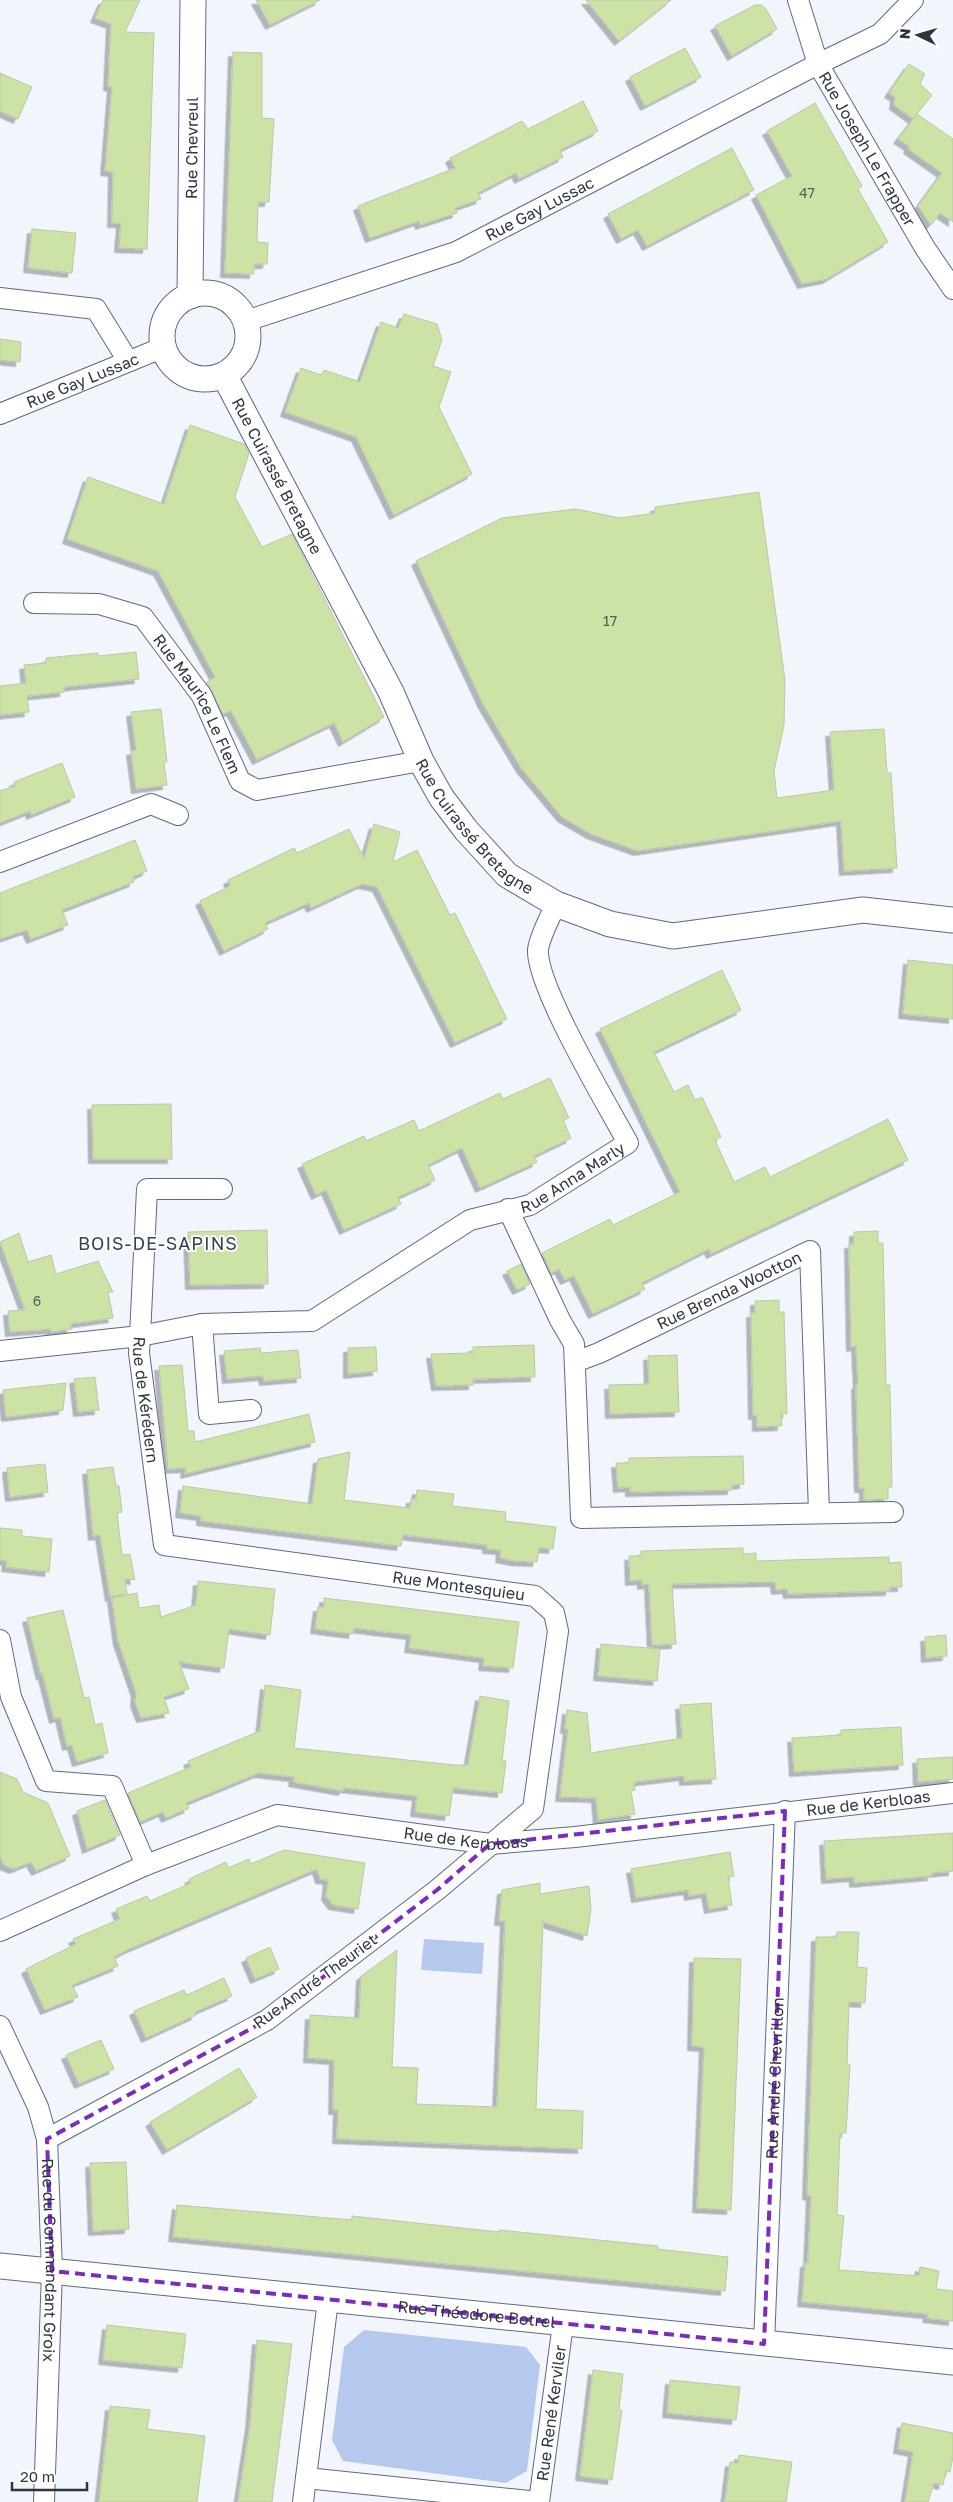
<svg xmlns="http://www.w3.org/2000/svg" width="953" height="2502" viewBox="0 0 953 2502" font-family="'Golos Text',sans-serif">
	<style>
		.green { fill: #b5c9ee }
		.building { fill: #cde2a5; stroke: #bcc7a9; filter: url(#shadow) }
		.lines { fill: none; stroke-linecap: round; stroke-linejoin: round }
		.minor-casing { stroke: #5d6a83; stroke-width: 22 }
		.tertiary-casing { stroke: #5d6a83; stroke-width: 27 }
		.minor { stroke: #fff; stroke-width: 20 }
		.tertiary { stroke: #fff; stroke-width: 25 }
		.marked { fill: none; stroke: #7b2cbf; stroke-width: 4; stroke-dasharray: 10 6; stroke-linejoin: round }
		.labels { text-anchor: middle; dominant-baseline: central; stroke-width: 4; stroke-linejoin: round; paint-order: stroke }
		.number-label { font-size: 14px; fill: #566059 }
		.street-label { font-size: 16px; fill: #2f3540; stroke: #fff }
		.neighbourhood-label { font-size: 18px; letter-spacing: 1px; fill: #364259; stroke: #fff }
	</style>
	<defs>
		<filter id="shadow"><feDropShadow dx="-4.5" dy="4.5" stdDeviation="0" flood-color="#0004"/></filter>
	</defs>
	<rect width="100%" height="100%" fill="#f2f5fb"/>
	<!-- green -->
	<g class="green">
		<polygon points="424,1939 484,1943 482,1974 421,1970"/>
		<polygon points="364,2330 526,2347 540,2365 527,2471 506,2483 343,2461 332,2440 344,2347"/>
	</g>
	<!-- building -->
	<g class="building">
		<polygon points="103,0 140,0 125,32 154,33 147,249 119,248 121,223 112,223 113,172 105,171 112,87 108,86 111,24 95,18"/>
		<polygon points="256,0 320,0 270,25"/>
		<polygon points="586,0 671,0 619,41"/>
		<polygon points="755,5 762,5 766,9 777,29 732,56 715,26"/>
		<polygon points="685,48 701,77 645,106 630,77"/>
		<polygon points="233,52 262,53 262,118 274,119 269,202 258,202 257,242 268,243 267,264 254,264 254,274 225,273"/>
		<polygon points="909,64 925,74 920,84 932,95 917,114 953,139 953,222 940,213 931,225 918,206 942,173 908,149 909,146 898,139 917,114 913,119 894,105 895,97 889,93"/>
		<polygon points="0,73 32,87 18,119 0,111"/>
		<polygon points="583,101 598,131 560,150 563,157 519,179 516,173 478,193 481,199 455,208 457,213 420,225 419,221 370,238 358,206 455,168 450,158 522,121 528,129"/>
		<polygon points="815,103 862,186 858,189 888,242 827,279 802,284 756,195 792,176 767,131"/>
		<polygon points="732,148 754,190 647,246 638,230 621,239 608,214"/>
		<polygon points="32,229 76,233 72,273 28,268"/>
		<polygon points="404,314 437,324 442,340 433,366 451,372 439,407 472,474 394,515 356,437 285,412 301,368 321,375 324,370 360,382 381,322 398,328"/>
		<polygon points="0,339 21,342 20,362 0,360"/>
		<polygon points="190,425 244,444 249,453 235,497 262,547 292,534 384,717 343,742 334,723 257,760 231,711 223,714 207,682 215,677 158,571 67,539 88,477 164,504"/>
		<polygon points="759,492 785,680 784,725 774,771 777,798 834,790 830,732 884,729 887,773 891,773 897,868 844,871 841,821 638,851 591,834 562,817 521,768 483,704 416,561 502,518 576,509 620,518 655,513 655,507"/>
		<polygon points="136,652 139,679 64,687 64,692 27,696 29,712 0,715 0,686 26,683 24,665 46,663 46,658 98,653 98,656"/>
		<polygon points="161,709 167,762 164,763 167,785 136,789 131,751 136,750 131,712"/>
		<polygon points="62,763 75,797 31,815 30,811 0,823 0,791 15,786 14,782"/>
		<polygon points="374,824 400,832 393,862 417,850 450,915 455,913 507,1019 455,1043 377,887 362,884 311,908 309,903 265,923 268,929 224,951 200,901 230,886 228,880 294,848 297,853 349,829 364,858"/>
		<polygon points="135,840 147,871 133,877 134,882 62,910 68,925 31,939 27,930 0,939 0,893"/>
		<polygon points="908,960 953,965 953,1019 903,1014"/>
		<polygon points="722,970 741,1010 654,1052 674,1092 688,1085 695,1100 702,1097 721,1137 715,1140 734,1182 765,1167 770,1177 888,1119 908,1160 711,1254 709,1249 642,1283 645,1289 593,1314 574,1276 565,1280 559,1269 551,1273 542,1253 610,1219 613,1225 680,1192 600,1029"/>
		<polygon points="550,1078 569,1118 563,1120 571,1138 534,1156 537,1162 480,1188 462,1148 428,1165 435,1180 398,1197 401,1204 344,1230 326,1190 316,1195 302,1164 364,1136 366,1141 414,1120 419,1131 500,1093 503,1099"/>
		<polygon points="171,1104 172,1159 93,1159 92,1105"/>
		<polygon points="267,1230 268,1284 190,1285 188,1232"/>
		<polygon points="878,1231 878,1243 883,1243 886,1385 890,1385 892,1487 888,1487 888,1499 864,1500 864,1488 859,1488 856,1385 858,1385 856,1346 851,1347 849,1244 854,1244 854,1232"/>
		<polygon points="19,1233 28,1262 51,1255 56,1274 98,1261 113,1292 108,1292 113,1318 70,1324 72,1329 51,1332 51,1329 10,1332 8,1311 25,1310 0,1242"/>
		<polygon points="521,1264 530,1284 517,1290 507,1271"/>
		<polygon points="779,1300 779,1312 784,1312 787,1414 781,1414 782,1426 757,1427 757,1415 753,1415 751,1313 755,1313 755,1301"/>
		<polygon points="534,1345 535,1377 473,1379 473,1385 436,1386 431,1354 473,1353 473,1347"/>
		<polygon points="376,1347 377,1371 348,1374 348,1348"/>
		<polygon points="260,1348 261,1353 298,1350 301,1378 264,1381 263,1376 227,1379 224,1351"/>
		<polygon points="677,1355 679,1412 610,1414 609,1385 649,1384 648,1356"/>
		<polygon points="182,1365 188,1431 194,1431 195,1442 309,1414 315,1442 185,1474 186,1468 168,1469 159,1366"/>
		<polygon points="95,1377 99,1410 78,1412 74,1379"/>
		<polygon points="66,1383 63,1410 6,1417 3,1390"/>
		<polygon points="350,1452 344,1500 410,1508 411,1499 416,1499 417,1490 454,1494 452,1506 506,1512 505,1521 556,1527 553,1549 539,1548 537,1562 515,1561 500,1558 501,1550 487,1549 487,1545 403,1535 401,1546 201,1521 201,1516 180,1513 183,1486 312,1504 318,1459"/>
		<polygon points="743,1456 744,1484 732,1485 732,1490 630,1492 630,1487 618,1488 616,1463 629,1463 629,1458"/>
		<polygon points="45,1464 48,1492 10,1497 7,1468"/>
		<polygon points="113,1467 116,1486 119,1486 122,1512 117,1513 122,1555 130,1554 135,1580 125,1579 127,1594 110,1597 100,1535 93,1536 87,1470"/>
		<polygon points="0,1528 22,1530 22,1536 52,1539 49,1572 6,1567 7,1561 0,1560"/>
		<polygon points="743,1548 743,1554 756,1553 756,1561 889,1557 889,1563 901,1562 902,1587 890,1587 890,1591 788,1594 787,1589 776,1590 775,1582 672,1584 676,1644 652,1645 649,1584 642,1585 642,1580 630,1581 629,1556 641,1556 641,1551"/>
		<polygon points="198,1581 275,1589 270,1635 229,1629 224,1668 179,1662 189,1689 164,1697 169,1713 141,1718 135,1702 136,1693 118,1641 112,1598 137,1593 139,1608 159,1605 161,1617 196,1605"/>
		<polygon points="324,1598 519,1622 513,1668 483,1666 484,1658 409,1648 411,1635 354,1628 353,1634 315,1629 318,1607 324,1607"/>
		<polygon points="63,1610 84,1698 89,1697 95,1725 102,1723 108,1753 77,1762 72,1745 67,1746 60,1717 54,1719 42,1672 41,1676 27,1618"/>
		<polygon points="946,1635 947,1656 926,1658 925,1637"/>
		<polygon points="601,1644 660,1649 657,1681 598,1676"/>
		<polygon points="265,1685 301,1690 294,1748 454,1765 468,1765 480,1696 509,1701 502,1761 506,1761 502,1793 453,1788 449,1816 415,1812 417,1796 344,1788 343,1791 293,1782 294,1777 259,1773 186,1803 189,1808 166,1818 163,1812 140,1822 128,1793 191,1767 188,1761 260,1731"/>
		<polygon points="711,1703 716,1779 684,1781 684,1776 634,1782 635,1790 631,1791 635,1814 598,1820 596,1798 560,1797 568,1729 565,1729 567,1710 587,1713 591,1753 682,1738 680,1705"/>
		<polygon points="901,1727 903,1765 794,1772 792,1738 841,1735 841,1730"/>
		<polygon points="953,1757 953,1779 918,1782 917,1759"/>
		<polygon points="0,1772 17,1779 23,1792 48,1803 70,1856 36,1871 31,1862 14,1869 4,1865 0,1857"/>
		<polygon points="105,1800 120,1835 87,1849 77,1811"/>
		<polygon points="953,1833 953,1871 931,1873 932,1876 854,1883 854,1877 826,1879 824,1841"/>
		<polygon points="284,1850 365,1863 358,1909 333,1905 326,1896 328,1880 320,1879 317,1869 127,1950 114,1957 118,1966 72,1985 78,1997 45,2010 26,1969 76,1944 73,1939 120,1919 116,1909 147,1896 150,1901 191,1883 189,1879 226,1862 228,1868 249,1859 251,1864"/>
		<polygon points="730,1852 734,1876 728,1877 732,1905 709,1909 706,1893 689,1896 688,1890 636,1898 631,1869"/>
		<polygon points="540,1883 540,1894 589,1886 591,1909 587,1936 543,1922 536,2109 583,2111 582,2149 337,2139 338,2110 333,2110 334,2060 308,2058 310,2015 359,2018 361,1976 397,1950 392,2067 418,2068 416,2104 497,2107 505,1921 499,1921 502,1890"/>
		<polygon points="837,1932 859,1932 857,1967 867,1968 865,2003 849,2002 847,2065 850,2065 846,2133 840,2133 837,2215 844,2216 839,2270 919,2276 920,2267 939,2271 936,2289 953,2291 953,2321 927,2318 928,2314 802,2302 805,2263 808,2263 811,2196 807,2195 816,1937 836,1937"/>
		<polygon points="270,1947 279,1969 255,1979 246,1958"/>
		<polygon points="694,1958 741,1959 731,2210 697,2208 704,2047 692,2046"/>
		<polygon points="224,1978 232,1996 195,2012 196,2015 146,2038 134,2011 184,1990 187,1995"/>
		<polygon points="101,2040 114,2069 79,2084 66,2055"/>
		<polygon points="239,2068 257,2097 167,2150 150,2122"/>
		<polygon points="126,2162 129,2229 93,2231 90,2163"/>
		<polygon points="177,2205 352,2220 352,2216 499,2232 499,2230 658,2246 657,2249 728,2257 725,2291 173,2237"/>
		<polygon points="107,2325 186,2334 182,2368 103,2360"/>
		<polygon points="257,2340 292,2344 272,2502 238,2502 250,2425"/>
		<polygon points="593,2370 623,2374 619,2410 622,2410 612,2480 580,2476"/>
		<polygon points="670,2380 740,2387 736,2420 667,2413"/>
		<polygon points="110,2406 150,2410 147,2429 205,2436 197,2502 99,2502"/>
		<polygon points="902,2423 953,2433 953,2457 950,2472 946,2471 943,2485 934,2483 928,2502 905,2502 913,2452 898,2449"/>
		<polygon points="739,2455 792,2462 786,2502 725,2502 730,2462 738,2463"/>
	</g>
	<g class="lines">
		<!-- minor casing -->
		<g class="minor-casing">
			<g id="minor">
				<path id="s1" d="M798,0l20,64 107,184 28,41"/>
				<polyline points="0,298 96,309 128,361"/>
				<path id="s2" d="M246,321l210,-69 362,-188 62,-30 33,-34"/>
				<path id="s3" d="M0,414l164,-67"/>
				<path id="s4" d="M34,603l65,1 44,13 59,79 38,85 17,9 164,-29"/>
				<polyline points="0,862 151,804 178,815"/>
				<path id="s5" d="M222,1189h-75l-7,147 62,-12 110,-3 158,-101 60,-15 98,-62c-20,-37 -92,-157 -90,-193 2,-15 12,-32 18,-46"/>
				<polyline points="508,1209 560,1320 574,1344 581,1518 893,1512"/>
				<polyline points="202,1324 209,1414 251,1410"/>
				<path id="s6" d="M0,1351l140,-15 -1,17 25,192 371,51 19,17 4,18 -25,178 -96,81 -170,130 -220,119"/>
				<path id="s7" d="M575,1362l24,-9 211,-102 9,261"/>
				<polyline points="0,1640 11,1697 46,1781 112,1786 146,1865"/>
				<path id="s8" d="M0,1931l146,-66 131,-50 213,29 85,-7 378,-44"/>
				<path id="s9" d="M0,2026l38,81 9,32 5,132 -8,231"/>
				<path id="s10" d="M764,2344l21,-533"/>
				<path id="s11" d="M306,2478l233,24 24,-178"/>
				<polyline points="303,2502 328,2300"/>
			</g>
		</g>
		<!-- tertiary casing -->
		<g class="tertiary-casing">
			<g id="tertiary">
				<circle cx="205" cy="336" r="43"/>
				<path id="s12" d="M190,296l3,-296"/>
				<path id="s13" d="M224,375l167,317 30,69 20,36 25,33 41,45 49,29 54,20 63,12 190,-26 90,10"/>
				<path id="s14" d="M0,2266l953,96"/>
			</g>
		</g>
		<!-- minor -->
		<use href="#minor" class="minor"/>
		<!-- tertiary -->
		<use href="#tertiary" class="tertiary"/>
	</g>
	<!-- marked area -->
	<path class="marked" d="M785,1811l-21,533 -712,-73 -5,-132 220,-119 170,-130 53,-46z"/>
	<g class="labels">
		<!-- number labels -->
		<g class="number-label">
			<text x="807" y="192">47</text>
			<text x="610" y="620">17</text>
			<text x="37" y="1300">6</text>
		</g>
		<!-- street labels -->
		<g class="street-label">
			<text stroke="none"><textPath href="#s12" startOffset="148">Rue Chevreul</textPath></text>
			<text stroke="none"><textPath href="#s1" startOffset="165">Rue Joseph Le Frapper</textPath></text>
			<text stroke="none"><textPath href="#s2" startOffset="315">Rue Gay Lussac</textPath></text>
			<text stroke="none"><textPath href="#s3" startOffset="89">Rue Gay Lussac</textPath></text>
			<text stroke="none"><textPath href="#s13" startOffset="114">Rue Cuirassé Bretagne</textPath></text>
			<text stroke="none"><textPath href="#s4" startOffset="214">Rue Maurice Le Flem</textPath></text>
			<text stroke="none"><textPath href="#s13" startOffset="519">Rue Cuirassé Bretagne</textPath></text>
			<text stroke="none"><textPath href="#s5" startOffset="695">Rue Anna Marly</textPath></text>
			<text stroke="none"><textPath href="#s7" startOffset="170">Rue Brenda Wootton</textPath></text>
			<text stroke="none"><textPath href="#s6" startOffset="205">Rue de Kérédern</textPath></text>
			<text stroke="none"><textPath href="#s6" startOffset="649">Rue Montesquieu</textPath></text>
			<text stroke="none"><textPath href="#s8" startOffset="896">Rue de Kerbloas</textPath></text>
			<text stroke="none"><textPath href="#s8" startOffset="491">Rue de Kerbloas</textPath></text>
			<text transform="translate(315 1981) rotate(-36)">Rue André Theuriet</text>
			<text stroke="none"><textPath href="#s10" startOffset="266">Rue André Chevrillon</textPath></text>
			<text stroke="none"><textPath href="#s9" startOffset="244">Rue du Commandant Groix</textPath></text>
			<text stroke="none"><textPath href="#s14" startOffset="479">Rue Théodore Botrel</textPath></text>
			<text stroke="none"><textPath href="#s11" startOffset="324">Rue René Kerviler</textPath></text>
		</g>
		<!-- neighbourhood labels -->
		<g class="neighbourhood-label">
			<text x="158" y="1243">BOIS-DE-SAPINS</text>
		</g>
	</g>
	<!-- north arrow -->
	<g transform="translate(918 35) rotate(275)" stroke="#ffffff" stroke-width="4" paint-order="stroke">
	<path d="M0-4L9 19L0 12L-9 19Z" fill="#2f3540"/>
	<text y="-8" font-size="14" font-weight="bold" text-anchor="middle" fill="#2f3540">N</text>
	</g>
	<!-- scale -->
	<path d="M12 2482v8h75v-8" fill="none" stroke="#2f3540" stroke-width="2.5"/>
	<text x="20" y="2482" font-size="15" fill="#2f3540" stroke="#ffffff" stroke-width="4" paint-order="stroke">20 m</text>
</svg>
